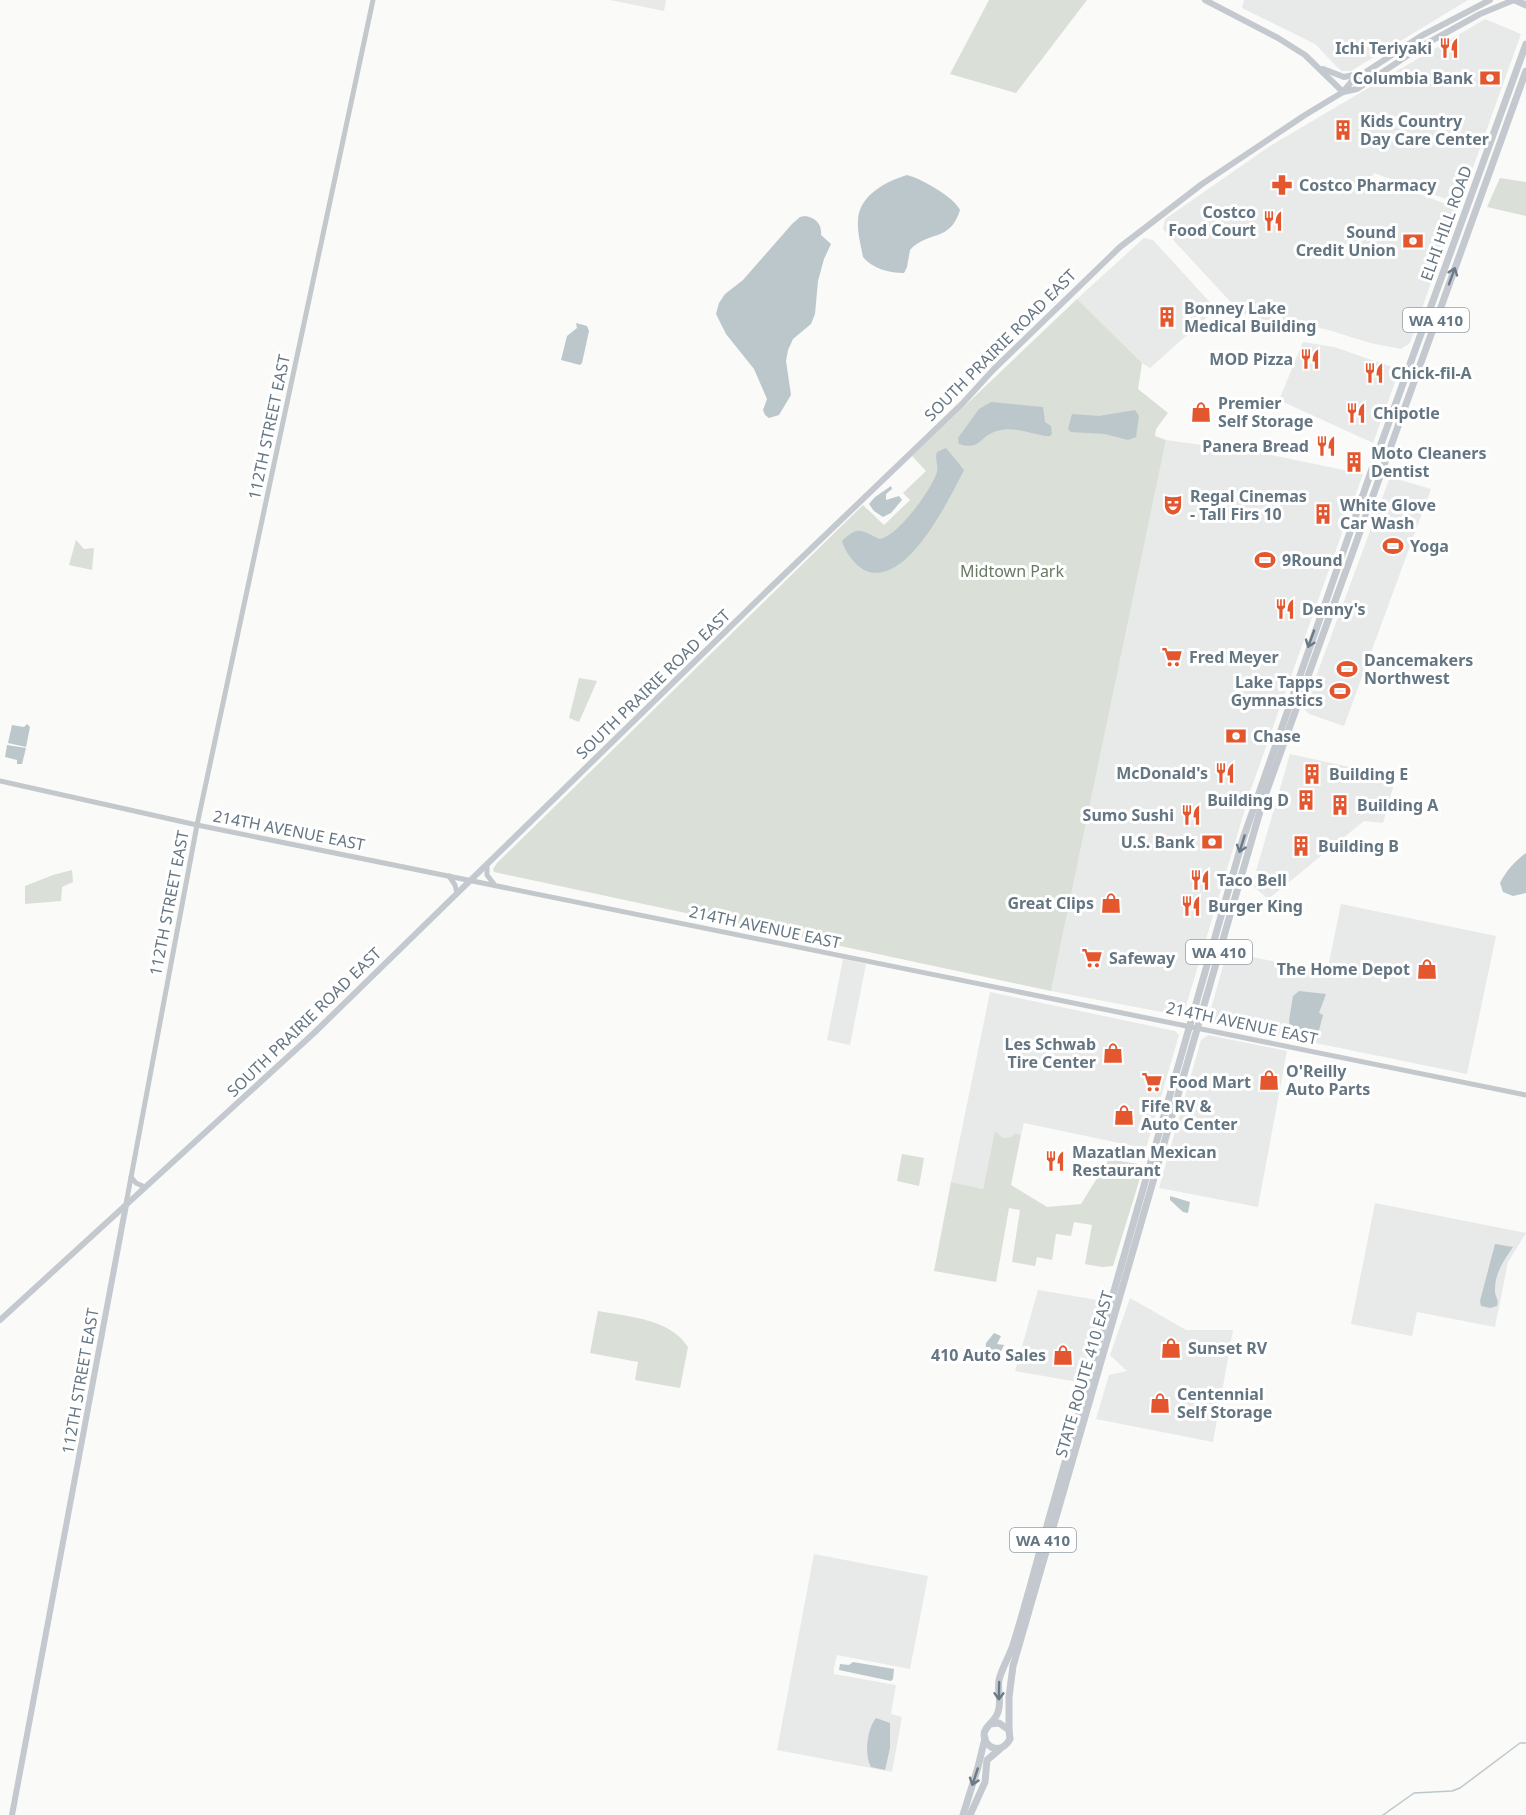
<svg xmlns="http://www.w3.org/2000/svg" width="1526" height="1815" viewBox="0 0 1526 1815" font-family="'Noto Sans',sans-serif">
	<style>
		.built { fill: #e8e9e9 }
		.green { fill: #dadfd7 }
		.water { fill: #bbc7cb }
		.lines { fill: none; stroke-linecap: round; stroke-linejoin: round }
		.stream { stroke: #bbc7cb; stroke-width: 1.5 }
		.tertiary { stroke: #c3c8cc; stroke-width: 5 }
		.secondary { stroke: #c3c9ce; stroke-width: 6 }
		.primary { stroke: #c3c9ce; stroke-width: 7 }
		.oneway { stroke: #6a7a87 }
		.labels { text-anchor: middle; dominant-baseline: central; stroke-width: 6; stroke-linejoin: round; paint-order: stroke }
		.shield { fill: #fff; stroke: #939fa8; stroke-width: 1.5 }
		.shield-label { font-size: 15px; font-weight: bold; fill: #657683 }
		.poi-label { font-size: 16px; font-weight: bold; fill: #657683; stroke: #fff; text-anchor: start }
		.street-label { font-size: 16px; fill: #657683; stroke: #fff }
		.park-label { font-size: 16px; fill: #687a64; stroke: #fff }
	</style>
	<rect width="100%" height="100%" fill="#fafaf8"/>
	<!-- built -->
	<g class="built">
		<polygon points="610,0 666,0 664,11"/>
		<polygon points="1244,0 1468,0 1351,71 1342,71 1336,66 1315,44 1242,8"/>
		<polygon points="1485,19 1521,34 1460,204 1374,173 1370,180 1403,188 1457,208 1410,343 1401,349 1370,343 1325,329 1253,318 1241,312 1227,298 1163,229 1165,219 1270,146"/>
		<polygon points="1144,238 1153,240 1216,309 1150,368 1142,363 1077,299"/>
		<polygon points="1303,342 1334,347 1395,368 1397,377 1373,443 1279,400"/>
		<polygon points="1166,440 1266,454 1363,474 1251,789 1183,1016 1051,991"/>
		<polygon points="1390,477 1431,489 1344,726 1309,714 1304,709"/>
		<polygon points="1290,754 1396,777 1383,823 1364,821 1268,899 1252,885"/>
		<polygon points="1341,904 1496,936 1467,1074 1212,1022 1208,1019 1227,952 1327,972"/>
		<polygon points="843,959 866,964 850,1045 827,1040"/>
		<polygon points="990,992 1175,1031 1179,1035 1147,1145 1143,1148 1024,1123 1021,1135 1015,1133 1011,1137 1003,1138 995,1132 983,1189 951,1182"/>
		<polygon points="1208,1035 1287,1051 1258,1207 1159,1188 1201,1040"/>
		<polygon points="1375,1203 1526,1233 1508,1262 1495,1327 1417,1312 1412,1336 1351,1324"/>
		<polygon points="1038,1290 1103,1301 1085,1364 1078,1382 1015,1371"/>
		<polygon points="1130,1298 1186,1330 1233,1330 1213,1442 1096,1419 1109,1375 1127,1371 1110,1355"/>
		<polygon points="814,1554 928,1576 910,1669 837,1655 834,1668 834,1674 896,1685 891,1714 902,1717 892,1772 777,1750"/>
	</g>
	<!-- green -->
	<g class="green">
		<polygon points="989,0 1087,0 1016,93 950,74"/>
		<polygon points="1500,178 1526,182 1526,216 1487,207"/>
		<polygon points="1077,299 1142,363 1138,389 1168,413 1156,429 1155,436 1166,440 1051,991 494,872 493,869 497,863 863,505 884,525 910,500 903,493 926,471 912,456"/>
		<polygon points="76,540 84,549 94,548 92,570 69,565"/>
		<polygon points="579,678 597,681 579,722 569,718"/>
		<polygon points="72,870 73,882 62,887 61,901 25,904 25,886 53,875"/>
		<polygon points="995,1131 1003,1138 1011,1137 1015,1133 1021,1135 1011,1185 1047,1207 1081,1204 1109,1159 1144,1165 1113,1266 1102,1267 1085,1264 1092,1225 1074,1222 1071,1236 1056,1234 1052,1260 1037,1257 1035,1266 1012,1262 1020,1210 1009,1208 996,1282 934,1271 951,1182 983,1189"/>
		<polygon points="902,1154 924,1158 919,1186 897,1181"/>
		<path d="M598,1311c31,6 71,7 90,36l-8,41 -45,-8 3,-18 -48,-9z"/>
	</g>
	<!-- water -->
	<g class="water">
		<path d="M907,175c15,4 47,22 53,35 -10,33 -32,20 -50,40l-3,17 -3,6c-15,0 -31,-4 -41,-16 -2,-12 -6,-25 -5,-37 1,-25 29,-39 49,-45z"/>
		<path d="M805,216c11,2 17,8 16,19l10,9 -7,15 -6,22 -3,33 -4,10 -18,15 -5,11 -2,11 5,34 -12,20 -10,3 -4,-3 -2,-5 4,-11 -13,-30 -28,-35 -10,-20 3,-11 6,-9 18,-14 49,-56 8,-7z"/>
		<polygon points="576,323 587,326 589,331 582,363 580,365 561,360 567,336 577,328"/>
		<path d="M991,402l52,5 2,15 6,4 1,8 -2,2h-5c-15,-3 -34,-10 -48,-5 -18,5 -16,20 -38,13l-1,-6 21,-29z"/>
		<polygon points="1135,410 1139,416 1136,437 1128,440 1105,434 1071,432 1068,429 1072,414 1099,416"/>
		<path d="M946,448l18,22c-15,29 -58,120 -100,100 -9,-5 -19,-18 -22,-29 18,-17 19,-9 38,-2 19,-4 49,-47 56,-64 4,-8 -2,-15 1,-23z"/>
		<polygon points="891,486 892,489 886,494 886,500 899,496 902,500 891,513 883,517 874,511 869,504 875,497"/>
		<polygon points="27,724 30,727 26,747 8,743 12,725 24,727"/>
		<polygon points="7,745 26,748 22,764 17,764 17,760 5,757"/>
		<path d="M1526,853v40l-13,3 -10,-4 -3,-9c6,-12 15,-22 26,-30z"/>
		<polygon points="1299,991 1326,994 1319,1013 1323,1015 1318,1034 1290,1028 1289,1021 1293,996"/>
		<polygon points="1170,1196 1190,1202 1188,1213 1183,1212 1170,1200"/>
		<path d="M1495,1244l18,3c-9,13 -19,27 -18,45 1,7 4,7 2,14l-7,2 -9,-2 -1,-5z"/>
		<polygon points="994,1333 1001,1336 997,1344 1004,1345 997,1360 985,1357 986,1343"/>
		<polygon points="853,1662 894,1669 893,1679 891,1681 839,1670 840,1664 849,1665"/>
		<path d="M876,1718l14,5v25l-5,22 -14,-3c-7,-12 -4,-38 5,-49z"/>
	</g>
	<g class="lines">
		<!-- stream -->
		<polyline class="stream" points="1383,1815 1414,1793 1452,1791 1460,1788 1520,1743 1526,1743"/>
		<!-- tertiary -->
		<g class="tertiary">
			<polyline points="0,781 197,825 1526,1095"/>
			<polyline points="487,864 487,875 494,884"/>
			<polyline points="449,876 455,885 457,893"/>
			<polyline points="131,1177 136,1183 145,1187"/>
			<polyline points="126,1204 197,825 373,0"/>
		</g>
		<!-- secondary -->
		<g class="secondary">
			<polyline points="1205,0 1278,38 1305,55 1343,92"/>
			<polyline points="1323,69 1344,77 1358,74"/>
			<polyline points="1343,92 1352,81 1421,36 1490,0"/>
			<polyline points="0,1320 314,1033 767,591 962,404 993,370 1120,247 1202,184 1305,115 1343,92 1357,89 1422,46 1480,14 1514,0"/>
			<polyline points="12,1815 126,1205"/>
		</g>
		<!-- primary -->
		<g class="primary">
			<polyline points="1515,0 1526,5"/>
			<path d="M990,1724l9,-1 10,7 1,9c-4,7 -11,12 -19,8 -4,-3 -7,-7 -7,-12 0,-9 12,-14 14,-23 4,-10 -1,-21 1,-32 3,-12 10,-23 14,-35 12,-38 22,-77 33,-116l197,-690 129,-370 154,-425"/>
			<polyline points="1009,1730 1009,1697 1013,1666 1263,801 1526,71"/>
			<polyline points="963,1815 978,1767 985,1738"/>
			<polyline points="970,1815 985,1782 987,1760 1000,1749"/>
		</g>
	</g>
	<!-- one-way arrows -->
	<defs><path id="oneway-shaft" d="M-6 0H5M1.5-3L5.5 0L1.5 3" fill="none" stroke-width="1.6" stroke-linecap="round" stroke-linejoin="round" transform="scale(1.5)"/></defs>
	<g class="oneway">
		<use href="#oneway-shaft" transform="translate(1452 276) rotate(-70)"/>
		<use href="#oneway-shaft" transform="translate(1311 639) rotate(110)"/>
		<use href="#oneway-shaft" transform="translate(1242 844) rotate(107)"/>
		<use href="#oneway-shaft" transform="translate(999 1691) rotate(91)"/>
		<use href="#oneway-shaft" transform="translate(975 1777) rotate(108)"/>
	</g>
	<!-- icons -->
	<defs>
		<g id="restaurant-bare" transform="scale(1.62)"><path d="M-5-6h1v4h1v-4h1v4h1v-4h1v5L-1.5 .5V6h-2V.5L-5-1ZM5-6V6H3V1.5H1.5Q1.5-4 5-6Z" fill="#e4572e" stroke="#fff" stroke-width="2.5" paint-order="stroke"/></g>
		<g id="bank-bare" transform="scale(1.62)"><path d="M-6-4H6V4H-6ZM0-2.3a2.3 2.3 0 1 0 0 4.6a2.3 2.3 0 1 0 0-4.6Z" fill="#e4572e" stroke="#fff" stroke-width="2.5" paint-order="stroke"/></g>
		<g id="building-bare" transform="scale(1.62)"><path d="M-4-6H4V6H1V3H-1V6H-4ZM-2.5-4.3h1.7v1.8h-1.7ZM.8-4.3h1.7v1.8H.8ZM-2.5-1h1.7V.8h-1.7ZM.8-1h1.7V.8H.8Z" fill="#e4572e" stroke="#fff" stroke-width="2.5" paint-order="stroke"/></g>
		<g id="pharmacy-bare" transform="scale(1.62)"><path d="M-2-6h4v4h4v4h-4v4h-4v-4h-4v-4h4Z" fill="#e4572e" stroke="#fff" stroke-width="2.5" paint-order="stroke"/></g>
		<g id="shop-bare" transform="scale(1.62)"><path d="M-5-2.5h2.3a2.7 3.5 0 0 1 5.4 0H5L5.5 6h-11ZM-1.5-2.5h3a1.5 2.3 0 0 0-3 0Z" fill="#e4572e" stroke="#fff" stroke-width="2.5" paint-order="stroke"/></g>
		<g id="theatre-bare" transform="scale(1.62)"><path d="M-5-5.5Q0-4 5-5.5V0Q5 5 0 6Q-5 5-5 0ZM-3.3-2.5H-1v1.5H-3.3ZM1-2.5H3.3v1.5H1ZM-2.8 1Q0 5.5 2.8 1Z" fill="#e4572e" stroke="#fff" stroke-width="2.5" paint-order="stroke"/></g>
		<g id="stadium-bare" transform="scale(1.62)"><path d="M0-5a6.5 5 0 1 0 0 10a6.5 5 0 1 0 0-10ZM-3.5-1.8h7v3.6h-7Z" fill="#e4572e" stroke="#fff" stroke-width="2.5" paint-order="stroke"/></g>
		<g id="supermarket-bare" transform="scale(1.62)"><path d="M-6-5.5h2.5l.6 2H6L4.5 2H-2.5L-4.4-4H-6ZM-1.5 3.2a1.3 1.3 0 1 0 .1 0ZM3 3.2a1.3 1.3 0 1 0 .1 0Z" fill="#e4572e" stroke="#fff" stroke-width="2.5" paint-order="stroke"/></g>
	</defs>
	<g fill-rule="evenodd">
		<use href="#restaurant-bare" x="1449" y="48"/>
		<use href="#bank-bare" x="1490" y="78"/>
		<use href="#building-bare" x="1343" y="130"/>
		<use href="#pharmacy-bare" x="1282" y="185"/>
		<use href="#restaurant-bare" x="1273" y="221"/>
		<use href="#bank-bare" x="1413" y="241"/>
		<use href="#building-bare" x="1167" y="317"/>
		<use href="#restaurant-bare" x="1310" y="359"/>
		<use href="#restaurant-bare" x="1374" y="373"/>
		<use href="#shop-bare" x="1201" y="412"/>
		<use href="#restaurant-bare" x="1356" y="413"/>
		<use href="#restaurant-bare" x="1326" y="446"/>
		<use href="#building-bare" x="1354" y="462"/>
		<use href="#theatre-bare" x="1173" y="505"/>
		<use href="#building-bare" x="1323" y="514"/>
		<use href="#stadium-bare" x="1393" y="546"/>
		<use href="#stadium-bare" x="1265" y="560"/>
		<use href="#restaurant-bare" x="1285" y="609"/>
		<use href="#supermarket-bare" x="1172" y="657"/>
		<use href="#stadium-bare" x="1347" y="669"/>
		<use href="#stadium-bare" x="1340" y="691"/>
		<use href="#bank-bare" x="1236" y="736"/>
		<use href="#restaurant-bare" x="1225" y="773"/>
		<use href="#building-bare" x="1312" y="774"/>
		<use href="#building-bare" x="1306" y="800"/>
		<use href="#building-bare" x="1340" y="805"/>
		<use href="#restaurant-bare" x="1191" y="815"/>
		<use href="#bank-bare" x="1212" y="842"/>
		<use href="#building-bare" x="1301" y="846"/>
		<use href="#restaurant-bare" x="1200" y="880"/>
		<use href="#shop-bare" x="1111" y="903"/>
		<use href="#restaurant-bare" x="1191" y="906"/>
		<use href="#supermarket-bare" x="1092" y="958"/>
		<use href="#shop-bare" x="1427" y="969"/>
		<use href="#shop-bare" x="1113" y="1053"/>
		<use href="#shop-bare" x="1269" y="1080"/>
		<use href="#supermarket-bare" x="1152" y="1082"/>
		<use href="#shop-bare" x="1124" y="1115"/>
		<use href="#restaurant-bare" x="1055" y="1161"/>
		<use href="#shop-bare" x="1171" y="1348"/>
		<use href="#shop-bare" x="1063" y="1355"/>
		<use href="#shop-bare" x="1160" y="1403"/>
	</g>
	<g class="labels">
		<!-- shield labels -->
		<g class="shield">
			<rect x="1403" y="308" width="66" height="24" rx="4.5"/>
			<rect x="1186" y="940" width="66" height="24" rx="4.5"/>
			<rect x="1010" y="1528" width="66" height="24" rx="4.5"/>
		</g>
		<g class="shield-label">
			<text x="1436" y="320">WA 410</text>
			<text x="1219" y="952">WA 410</text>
			<text x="1043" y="1540">WA 410</text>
		</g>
		<!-- poi labels -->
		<g class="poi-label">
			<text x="1432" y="48" text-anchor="end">Ichi Teriyaki</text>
			<text x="1473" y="78" text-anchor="end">Columbia Bank</text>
			<text x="1360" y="121">Kids Country<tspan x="1360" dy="18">Day Care Center</tspan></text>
			<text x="1299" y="185">Costco Pharmacy</text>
			<text x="1256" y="212" text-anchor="end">Costco<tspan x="1256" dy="18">Food Court</tspan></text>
			<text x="1396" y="232" text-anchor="end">Sound<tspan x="1396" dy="18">Credit Union</tspan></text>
			<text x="1184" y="308">Bonney Lake<tspan x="1184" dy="18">Medical Building</tspan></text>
			<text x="1293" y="359" text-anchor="end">MOD Pizza</text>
			<text x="1391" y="373">Chick-fil-A</text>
			<text x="1218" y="403">Premier<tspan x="1218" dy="18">Self Storage</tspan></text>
			<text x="1373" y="413">Chipotle</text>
			<text x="1309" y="446" text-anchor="end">Panera Bread</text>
			<text x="1371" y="453">Moto Cleaners<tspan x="1371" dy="18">Dentist</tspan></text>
			<text x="1190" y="496">Regal Cinemas<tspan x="1190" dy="18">- Tall Firs 10</tspan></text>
			<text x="1340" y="505">White Glove<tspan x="1340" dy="18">Car Wash</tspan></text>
			<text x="1410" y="546">Yoga</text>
			<text x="1282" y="560">9Round</text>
			<text x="1302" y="609">Denny's</text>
			<text x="1189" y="657">Fred Meyer</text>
			<text x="1364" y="660">Dancemakers<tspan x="1364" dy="18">Northwest</tspan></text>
			<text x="1323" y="682" text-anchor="end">Lake Tapps<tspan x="1323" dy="18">Gymnastics</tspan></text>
			<text x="1253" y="736">Chase</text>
			<text x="1208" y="773" text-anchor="end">McDonald's</text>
			<text x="1329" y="774">Building E</text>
			<text x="1289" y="800" text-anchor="end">Building D</text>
			<text x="1357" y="805">Building A</text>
			<text x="1174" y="815" text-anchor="end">Sumo Sushi</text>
			<text x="1195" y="842" text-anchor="end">U.S. Bank</text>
			<text x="1318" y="846">Building B</text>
			<text x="1217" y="880">Taco Bell</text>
			<text x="1094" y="903" text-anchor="end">Great Clips</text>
			<text x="1208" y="906">Burger King</text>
			<text x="1109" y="958">Safeway</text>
			<text x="1410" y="969" text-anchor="end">The Home Depot</text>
			<text x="1096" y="1044" text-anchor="end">Les Schwab<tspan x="1096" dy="18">Tire Center</tspan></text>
			<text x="1286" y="1071">O'Reilly<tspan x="1286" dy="18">Auto Parts</tspan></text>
			<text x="1169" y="1082">Food Mart</text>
			<text x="1141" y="1106">Fife RV &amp;<tspan x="1141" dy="18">Auto Center</tspan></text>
			<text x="1072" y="1152">Mazatlan Mexican<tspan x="1072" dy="18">Restaurant</tspan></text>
			<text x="1188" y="1348">Sunset RV</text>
			<text x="1046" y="1355" text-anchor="end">410 Auto Sales</text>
			<text x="1177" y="1394">Centennial<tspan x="1177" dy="18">Self Storage</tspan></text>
		</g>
		<!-- street labels -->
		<g class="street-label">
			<text transform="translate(1446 223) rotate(-70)">ELHI HILL ROAD</text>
			<text transform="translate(1000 345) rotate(-45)">SOUTH PRAIRIE ROAD EAST</text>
			<text transform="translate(269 427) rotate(-78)">112TH STREET EAST</text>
			<text transform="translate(653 684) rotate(-44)">SOUTH PRAIRIE ROAD EAST</text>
			<text transform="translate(289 830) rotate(11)">214TH AVENUE EAST</text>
			<text transform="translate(169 903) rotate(-79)">112TH STREET EAST</text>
			<text transform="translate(765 927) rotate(12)">214TH AVENUE EAST</text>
			<text transform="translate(304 1022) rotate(-44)">SOUTH PRAIRIE ROAD EAST</text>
			<text transform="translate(1242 1023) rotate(12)">214TH AVENUE EAST</text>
			<text transform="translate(1084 1374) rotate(-74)">STATE ROUTE 410 EAST</text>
			<text transform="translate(80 1381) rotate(-80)">112TH STREET EAST</text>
		</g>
		<!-- park labels -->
		<g class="park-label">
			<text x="1012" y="571">Midtown Park</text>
		</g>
	</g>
</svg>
